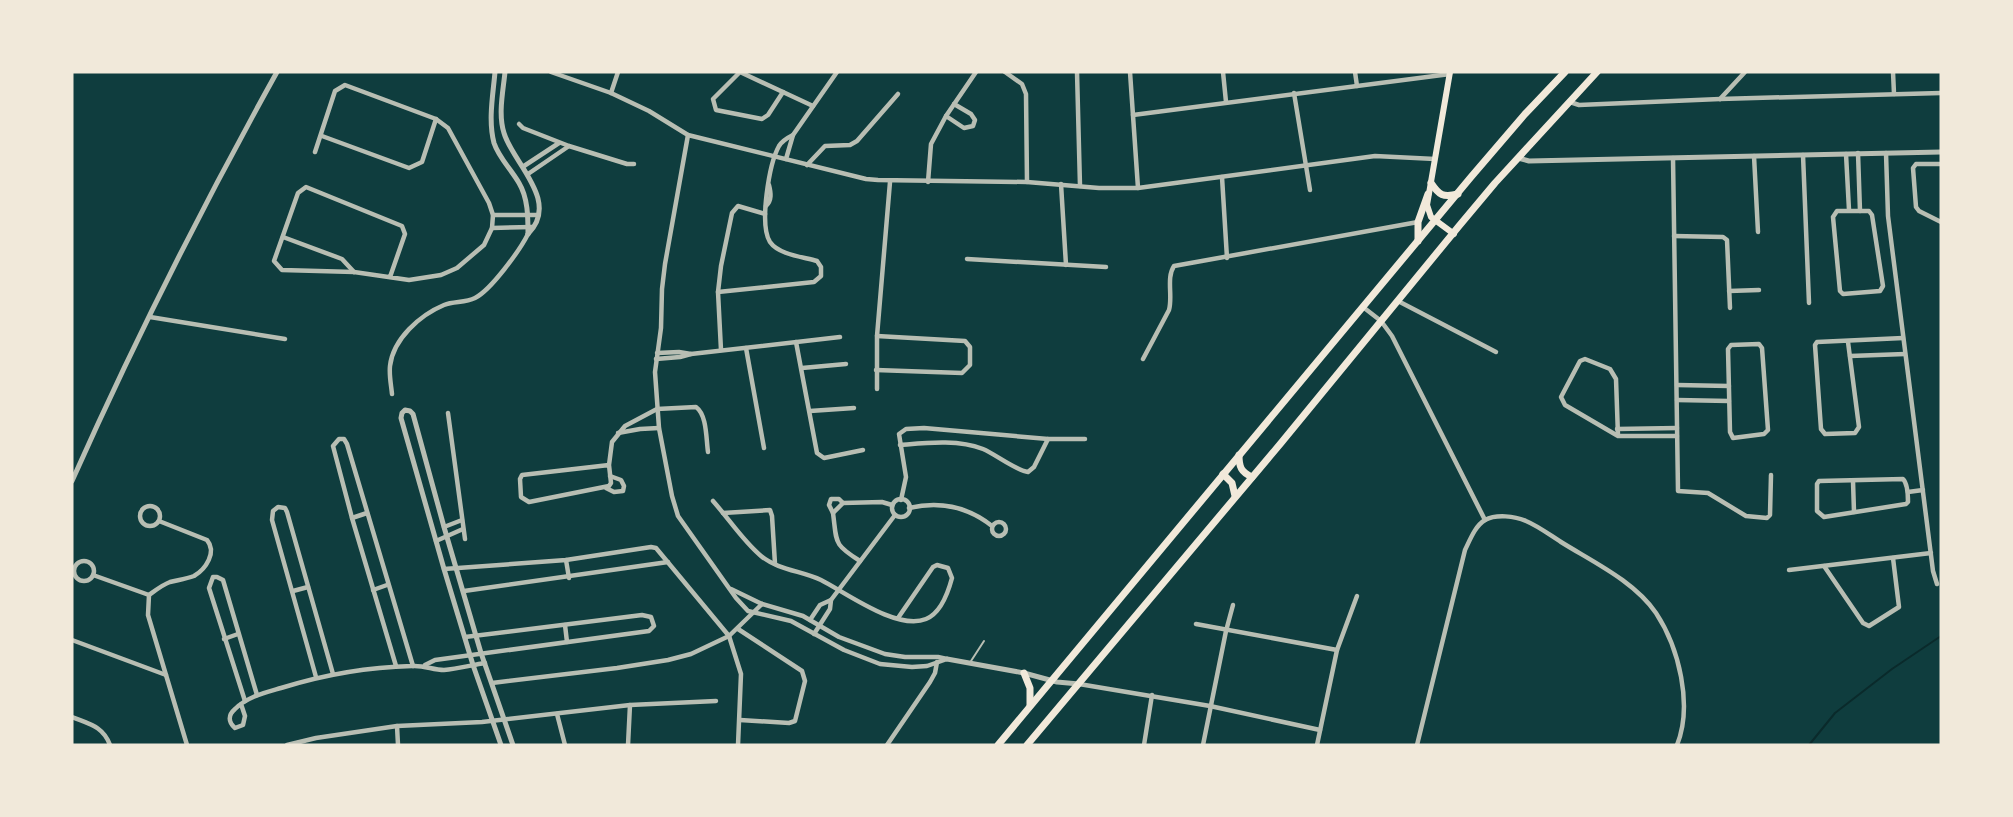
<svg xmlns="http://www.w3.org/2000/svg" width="2013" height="817" viewBox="0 0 2013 817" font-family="Cabin,sans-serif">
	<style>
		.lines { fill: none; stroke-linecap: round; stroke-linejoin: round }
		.stream { stroke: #0a2a2b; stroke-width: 2 }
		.service { stroke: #b8beb3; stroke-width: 2 }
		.minor { stroke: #b8beb3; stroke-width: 4.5 }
		.tertiary { stroke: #b8beb3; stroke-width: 5 }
		.secondary { stroke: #f1e9da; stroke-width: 6 }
		.primary { stroke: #f1e9da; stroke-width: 7 }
	</style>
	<rect width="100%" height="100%" fill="#0f3d3e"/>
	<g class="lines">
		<!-- stream -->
		<polyline class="stream" points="1809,745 1835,713 1892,669 1941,636"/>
		<!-- service -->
		<polyline class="service" points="971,661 984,641"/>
		<!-- minor -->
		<g class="minor">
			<polyline points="551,72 611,93 649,111 688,135 866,179 878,180 1027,182 1099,188 1138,188 1375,156 1435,159"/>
			<polyline points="740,72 713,99 716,110 762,119 768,115 783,92"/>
			<polyline points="740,72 813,106"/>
			<polyline points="1005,72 1022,84 1026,94 1027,182"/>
			<polyline points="1077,72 1080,186"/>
			<polyline points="1130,72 1138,188"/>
			<polyline points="1223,72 1226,102"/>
			<polyline points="1355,72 1357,86"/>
			<polyline points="1893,72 1894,94"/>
			<polyline points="611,93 618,72"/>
			<polyline points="1294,93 1310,190"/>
			<polyline points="1720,99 1745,72"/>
			<polyline points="1570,102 1579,105 1720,99 1941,93"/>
			<polyline points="1133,115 1450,74"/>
			<polyline points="946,116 964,128 973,126 975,120 971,114 954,104"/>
			<polyline points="519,124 523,128 569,146 627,164 634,164"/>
			<polyline points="688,135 665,264 662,289 661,328 655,372 659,428 672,496 678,516 736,598 748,611 791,621 844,650 880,664 912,667 927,666 947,659"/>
			<polyline points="322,136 409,168 422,162 436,119"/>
			<polyline points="315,152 335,91 345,85 436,119 448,128 489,203 493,215 492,228 484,245 457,268 441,275 409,280 354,272 282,270 274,261 298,193 306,187 402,226 405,234 390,277"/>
			<polyline points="1858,153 1860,211"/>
			<polyline points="1886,153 1888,216 1933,571 1937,584"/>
			<polyline points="1846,154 1849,210"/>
			<polyline points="1803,155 1809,303"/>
			<polyline points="1754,156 1758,232"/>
			<polyline points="1673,158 1678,491 1708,493 1746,516 1767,518 1770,515 1771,475"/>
			<polyline points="786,159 793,135"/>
			<polyline points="1941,164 1916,164 1913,168 1916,207 1919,211 1941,222"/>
			<polyline points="807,165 825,146 850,145 857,141 898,94"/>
			<polyline points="524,166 559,143"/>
			<polyline points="528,174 569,146"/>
			<polyline points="1222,177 1227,258"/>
			<polyline points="928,182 931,144 946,116 976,72"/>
			<polyline points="1061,184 1066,265"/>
			<path d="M766,206c6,-6 5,-13 3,-21"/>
			<polygon points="1837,211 1869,211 1872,215 1883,286 1880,291 1843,294 1840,291 1833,217"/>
			<polyline points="493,215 538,215"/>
			<polyline points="492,228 532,227"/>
			<polyline points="1674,236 1723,237 1727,240 1730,308"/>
			<polyline points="283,237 342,259 354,272"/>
			<polyline points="967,259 1106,267"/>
			<polyline points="1729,291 1759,290"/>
			<path d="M718,292l96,-10 7,-6v-9l-4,-6c-13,-4 -38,-6 -47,-19 -11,-17 -1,-78 9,-96 3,-5 8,-8 14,-11l44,-63"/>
			<polyline points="1398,301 1496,352"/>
			<polyline points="1363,307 1381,321 1392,336 1485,520"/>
			<polyline points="150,317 285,339"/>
			<polyline points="796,342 817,453 824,458 863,450"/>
			<polyline points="1848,342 1859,427 1855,433 1825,434 1821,429 1815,345 1817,342 1903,338"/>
			<polygon points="1759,344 1762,348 1768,430 1764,434 1733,438 1730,432 1728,349 1731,345"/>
			<polyline points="746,348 764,448"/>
			<polyline points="721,350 718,292 721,266 732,213 738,206 765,214"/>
			<polyline points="657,353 679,352 691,354"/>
			<polyline points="1850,356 1905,354"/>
			<polyline points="656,359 680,357 691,354 840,337"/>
			<path d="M1143,359l26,-49c4,-14 -3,-32 5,-44l244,-44"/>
			<polyline points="802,368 846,364"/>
			<polyline points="876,370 962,373 970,365 970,347 965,341 877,336"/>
			<polyline points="1677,385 1729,386"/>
			<polyline points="877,389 877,336 890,182"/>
			<path d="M392,394c-1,-10 -3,-19 -2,-28 3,-27 30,-51 54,-61 10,-4 21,-2 31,-7 16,-8 45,-48 53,-64"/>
			<polyline points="1677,400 1729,401"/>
			<polyline points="810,411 854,408"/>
			<polyline points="448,413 465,539"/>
			<polyline points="1617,429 1677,428"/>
			<polyline points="618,433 640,429 659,428"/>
			<polyline points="1618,436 1616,379 1610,369 1585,359 1580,361 1561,397 1565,405 1618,436 1677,436"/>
			<path d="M900,445c25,-2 58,-6 83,4 12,5 34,22 45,23l6,-5 14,-28"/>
			<path d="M609,465l-87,10 -2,4 1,18 8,5 80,-16 2,-3 -2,-18 3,-23 13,-16 32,-17 39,-2c11,8 10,31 12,45"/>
			<path d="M1903,479c5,5 5,16 5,23l-2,2 -82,13 -7,-6v-27l2,-3z"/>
			<polyline points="1853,481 1854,512"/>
			<polyline points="606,488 614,492 623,491 624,486 621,480 610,476"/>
			<polyline points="1908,492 1923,490"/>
			<circle cx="901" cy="508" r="9"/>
			<polyline points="901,500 906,477 899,434 906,429 924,428 1048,439 1085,439"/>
			<path d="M713,501c16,18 30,40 48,55 17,14 41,15 60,24 24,12 76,51 105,39 15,-6 22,-26 26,-41l-4,-10 -11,-3 -4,2 -35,51"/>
			<circle cx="150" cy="516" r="10"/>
			<path d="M909,508c31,-7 58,-2 83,18"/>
			<polyline points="723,513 770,510 772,516 775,564"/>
			<polyline points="833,513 829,505 831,499 839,499 843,503"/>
			<polyline points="352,518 367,513"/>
			<circle cx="999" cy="529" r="7"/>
			<polyline points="444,527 462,520"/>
			<polyline points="436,541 463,529"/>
			<polyline points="566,560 569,578"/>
			<path d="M860,561c-27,-17 -23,-18 -27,-48l10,-10 39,-1 10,3"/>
			<circle cx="84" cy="571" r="10"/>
			<polyline points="1824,566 1863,623 1869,626 1899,607 1893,558"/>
			<polyline points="444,569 566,560 651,547 656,548 729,636 741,674 738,745"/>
			<polyline points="1789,570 1931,553"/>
			<polyline points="93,575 149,595"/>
			<polyline points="731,589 762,604 803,616 839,637 885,654 905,657 938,657 947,659"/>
			<polyline points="373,590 387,585"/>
			<polyline points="293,591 308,587"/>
			<polyline points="464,591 668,562"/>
			<polyline points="149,595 148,615 187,745"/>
			<path d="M149,595c7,-5 13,-10 21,-13 8,-2 16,-3 24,-6 12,-7 23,-24 13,-36l-48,-19"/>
			<polyline points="810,620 820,605 831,600"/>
			<polyline points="1196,624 1337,650"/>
			<polyline points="565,625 567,642"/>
			<polyline points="738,629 802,671 805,681 795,721 789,723 740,720"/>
			<polyline points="814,634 830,609 831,600 895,515"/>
			<polyline points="224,639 238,634"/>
			<polyline points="72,640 166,675"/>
			<polyline points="425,665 435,660 649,631 654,626 651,617 642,615 465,637"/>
			<polyline points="396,666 352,518 333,446 339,439 344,439 347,444 413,666"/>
			<polyline points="316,677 272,520 273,511 278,507 285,508 287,512 333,674"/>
			<polyline points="492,683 617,668 668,660 691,654 729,636 762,604"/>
			<polyline points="1079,684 1210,706 1320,730"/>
			<polyline points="245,701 209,588 213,577 217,577 223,580 257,695"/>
			<path d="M241,704l4,12 -2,9 -8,3c-7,-6 -7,-13 0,-19 12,-12 29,-16 46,-21 42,-13 87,-21 131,-22 12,-1 21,4 32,4 13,-1 28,-5 41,-7"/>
			<polyline points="557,714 565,745"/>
			<path d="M72,717c17,7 31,9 38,28"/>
			<polyline points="397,726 398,745"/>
			<polyline points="287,745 316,738 397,726 482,722 630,705 716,701"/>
			<polyline points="628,745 630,705"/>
			<polyline points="887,745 930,682 935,673 937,662"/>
			<polyline points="1144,745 1152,695"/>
			<polyline points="1203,745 1226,631 1233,605"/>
			<polyline points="1317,745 1337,650 1357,596"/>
			<path d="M1417,745l48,-195c5,-10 10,-24 20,-30 11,-6 30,-4 41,1 12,5 24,14 35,21 32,20 73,39 95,71 23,35 37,92 21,132"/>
		</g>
		<!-- tertiary -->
		<g class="tertiary">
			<path d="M495,72c-2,23 -7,48 -1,71 5,15 17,26 25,40 9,15 9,34 9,51"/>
			<path d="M505,72c-2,20 -7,42 -1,61 8,29 57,68 24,101"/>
			<polyline points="1518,158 1529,161 1941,152"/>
			<path d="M72,481c62,-139 131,-276 205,-409"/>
			<polyline points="947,659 1024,673 1057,682 1079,684"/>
			<polyline points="501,745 473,665 444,569 401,418 402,413 405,410 410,411 413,414 444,527 481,653 513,745"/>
		</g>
		<!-- secondary -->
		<polyline class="secondary" points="1450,72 1427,205 1431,217 1454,234"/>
		<!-- primary -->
		<g class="primary">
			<path d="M1431,183c8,12 12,15 27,11"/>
			<polyline points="1418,241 1418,222 1428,194"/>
			<path d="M1239,455c0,12 2,17 13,22"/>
			<polyline points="1223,474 1232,483 1235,496"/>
			<polyline points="1024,673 1030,688 1030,705"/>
			<polyline points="998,745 1471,177 1525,114 1565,72"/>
			<polyline points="1027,745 1281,443 1459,226 1495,183 1597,72"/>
		</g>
	</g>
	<!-- border -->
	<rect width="2013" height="817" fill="none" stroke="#f1e9da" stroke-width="147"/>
</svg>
